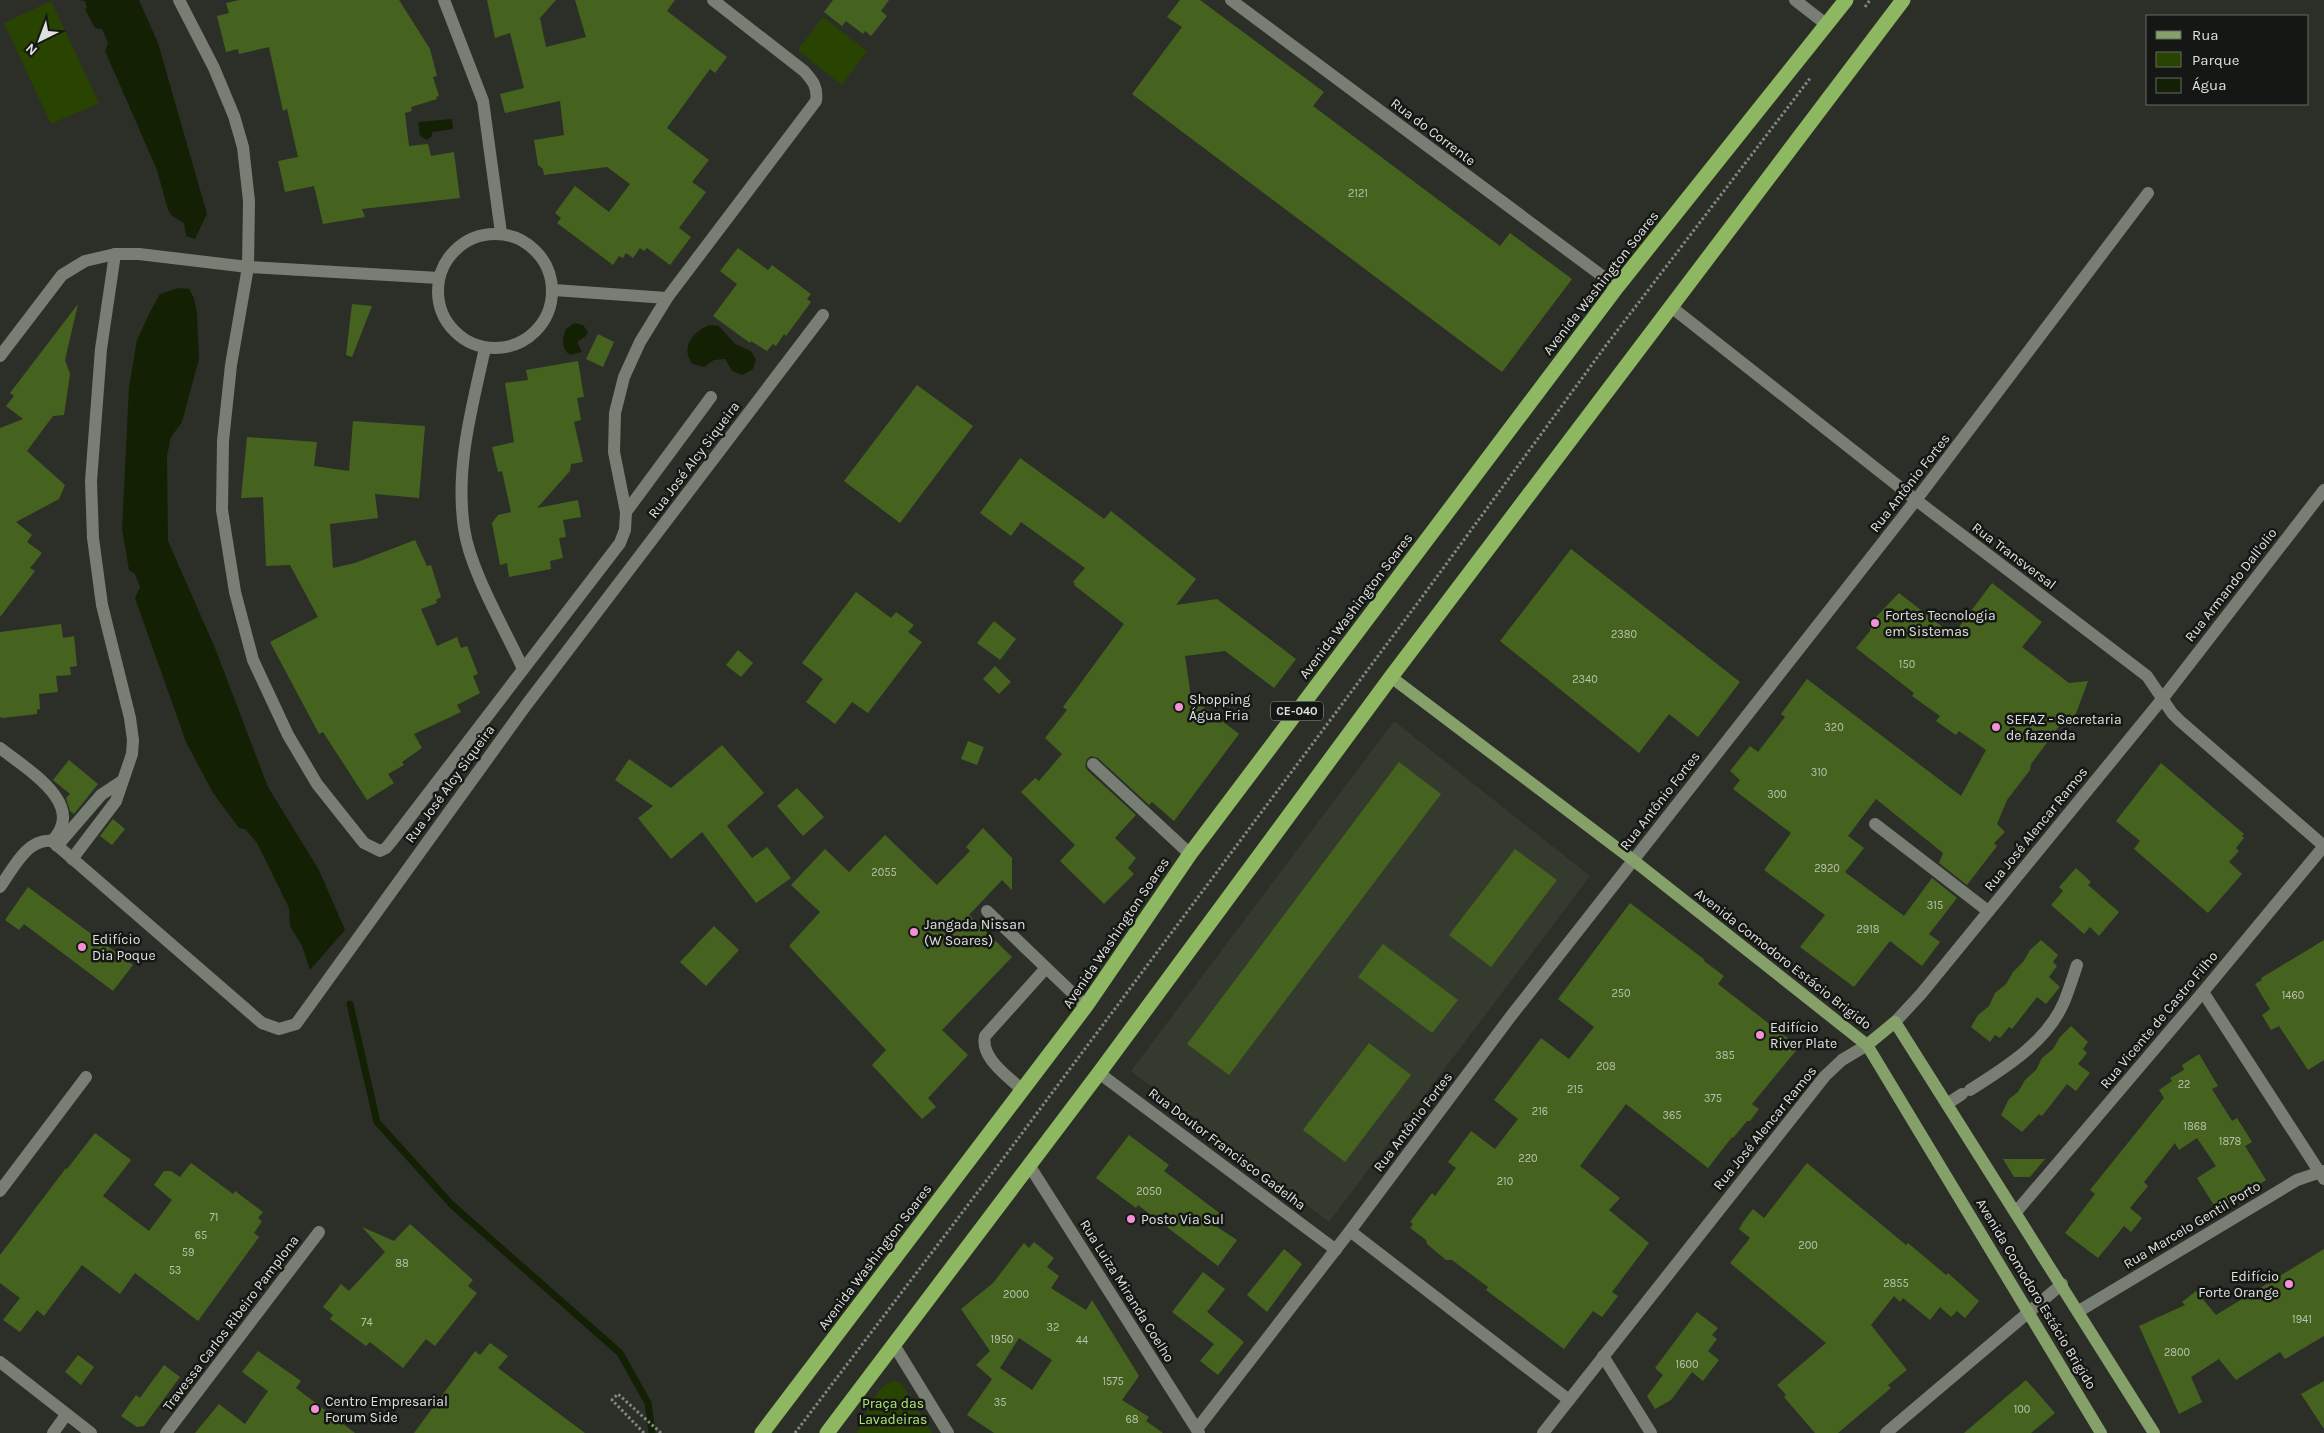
<svg xmlns="http://www.w3.org/2000/svg" width="2324" height="1433" viewBox="0 0 2324 1433" font-family="Karla,sans-serif">
	<style>
		.built { fill: #343a2d }
		.green { fill: #294300 }
		.water { fill: #132004 }
		.lines { fill: none; stroke-linecap: round; stroke-linejoin: round }
		.stream { stroke: #132004; stroke-width: 7 }
		.building { fill: #45631f; fill-rule: evenodd }
		.path { stroke: #848781; stroke-width: 3; stroke-dasharray: 2.5 2.5; stroke-linecap: butt }
		.minor { stroke: #797e75; stroke-width: 12 }
		.major { stroke: #85a068; stroke-width: 12 }
		.highway { stroke: #8db760; stroke-width: 15 }
		.poi-dot { fill: #f491d4; stroke: #151714; stroke-width: 2 }
		.labels { text-anchor: middle; dominant-baseline: central; stroke-width: 5; stroke-linejoin: round; paint-order: stroke }
		.number-label { font-size: 11px; fill: #b8c2ae }
		.shield { fill: #151714; stroke: #a2a4a1; stroke-width: 1 }
		.shield-label { font-size: 12px; font-weight: bold; fill: #dfe1dd }
		.street-label { font-size: 14px; fill: #dfe1dd; stroke: #151714 }
		.poi-label { font-size: 14px; fill: #dfe1dd; stroke: #151714; text-anchor: start }
		.park-label { font-size: 14px; fill: #b0e773; stroke: #151714 }
	</style>
	<rect width="100%" height="100%" fill="#2c2f28"/>
	<!-- built -->
	<polygon class="built" points="1394,721 1590,876 1329,1222 1131,1071"/>
	<!-- green -->
	<g class="green">
		<polygon points="51,1 99,103 51,124 4,23"/>
		<polygon points="823,17 867,51 842,85 798,50"/>
		<path d="M893,1381l8,2 31,50h-75c9,-17 17,-46 36,-52z"/>
	</g>
	<!-- water -->
	<g class="water">
		<polygon points="77,0 139,0 158,43 207,214 195,239 186,236 184,223 172,216 168,210 157,170 105,51 108,43 102,29 95,28 85,9 87,8 85,1"/>
		<polygon points="452,119 453,129 432,132 432,136 427,140 420,136 418,122"/>
		<polygon points="178,288 189,289 194,298 197,313 199,359 182,422 171,437 167,456 168,541 215,648 268,787 319,870 345,930 310,970 302,946 290,926 289,908 257,843 245,829 239,828 213,793 186,742 135,598 140,587 135,574 129,570 122,529 129,387 137,340 150,312 160,294"/>
		<path d="M574,323l9,2 5,7 -2,4 -9,6 5,10 -12,3c-9,-6 -8,-17 -4,-26z"/>
		<path d="M710,325l9,1 16,18 16,7 5,9 -3,9 -11,6 -10,-4 -7,-12 -11,1 -10,7 -11,-3c-14,-16 1,-34 17,-39z"/>
	</g>
	<g class="lines">
		<!-- stream -->
		<polyline class="stream" points="350,1004 377,1122 452,1205 620,1353 648,1403 652,1433"/>
	</g>
	<!-- building -->
	<g class="building">
		<polygon points="239,0 399,0 430,49 437,76 433,77 439,96 436,97 437,99 411,107 412,111 405,113 409,146 428,144 431,156 454,152 460,198 362,209 365,217 323,224 314,186 285,192 278,161 298,157 287,109 283,111 269,47 239,54 238,49 226,52 217,16 229,13 226,3"/>
		<polygon points="487,0 556,0 540,18 546,47 586,37 575,0 675,0 667,11 727,57 715,73 710,69 667,128 709,160 692,182 706,192 679,228 691,237 670,265 647,248 644,251 640,248 633,258 626,253 623,258 619,256 613,265 557,223 561,218 555,213 575,186 609,212 630,184 607,167 544,175 543,169 538,165 534,140 564,135 560,101 505,113 500,94 524,88 510,33 495,38"/>
		<polygon points="833,0 889,0 881,11 887,16 871,36 865,31 863,34 846,21 842,26 824,12"/>
		<polygon points="1180,0 1200,0 1324,92 1313,106 1500,246 1510,233 1572,279 1502,372 1132,94 1182,27 1167,17"/>
		<polygon points="738,248 768,270 772,265 811,294 807,299 811,302 786,336 784,334 776,346 773,344 767,351 751,341 750,343 713,316 737,284 720,271"/>
		<polygon points="78,304 65,360 70,374 64,415 53,416 27,451 65,485 59,499 16,522 32,535 27,542 42,553 30,568 35,571 0,617 0,428 23,419 6,406 14,396 10,393"/>
		<polygon points="352,304 372,306 352,357 346,355"/>
		<polygon points="598,334 614,342 603,367 586,359"/>
		<polygon points="578,361 584,397 577,398 581,420 574,422 583,462 571,464 570,471 537,508 578,500 581,517 563,520 566,537 559,538 563,558 550,561 551,569 509,577 507,563 500,565 492,523 498,515 511,512 502,471 498,472 492,447 514,442 505,383 528,380 526,370"/>
		<polygon points="917,385 973,426 900,523 844,481"/>
		<polygon points="353,421 425,426 419,498 375,494 378,518 330,524 333,568 355,563 415,540 427,566 431,565 441,597 436,600 437,603 421,609 437,646 457,637 461,648 467,646 478,674 473,676 480,693 457,705 461,712 414,734 422,748 402,762 404,765 388,774 394,783 367,800 323,732 319,734 270,642 318,617 290,565 266,566 263,497 241,498 247,437 317,442 314,466 349,471"/>
		<polygon points="1020,458 1104,519 1111,511 1196,579 1176,605 1217,599 1296,659 1274,688 1225,651 1185,656 1191,697 1239,734 1174,821 1152,802 1149,805 1098,758 1091,756 1087,759 1085,766 1087,770 1136,815 1115,838 1136,858 1128,868 1134,874 1104,904 1060,861 1075,845 1021,792 1035,778 1039,781 1062,754 1045,738 1067,710 1063,707 1124,624 1074,585 1075,584 1073,582 1085,568 1021,522 1011,536 980,513"/>
		<polygon points="1571,549 1740,682 1698,737 1669,714 1639,753 1500,641"/>
		<polygon points="1992,583 2042,622 2022,647 2069,683 2088,681 2071,727 2063,721 2031,764 2030,770 2007,800 1997,824 2005,832 1994,843 1997,846 1967,885 1939,863 1943,853 1876,799 1848,836 1864,848 1845,872 1904,916 1932,878 1957,898 1929,934 1940,942 1922,966 1890,941 1854,987 1800,947 1825,915 1764,870 1791,833 1733,789 1740,780 1730,771 1750,746 1758,752 1785,717 1781,714 1807,679 1961,796 1986,750 1959,731 1956,735 1936,721 1940,716 1912,696 1914,693 1856,648 1870,631 1873,620 1899,593 1953,635"/>
		<polygon points="856,592 891,618 896,612 914,625 908,632 922,642 868,713 852,702 835,724 806,702 823,679 802,663"/>
		<polygon points="994,621 1016,639 1000,660 977,643"/>
		<polygon points="61,624 63,638 74,636 77,666 70,667 71,675 56,676 58,692 39,694 40,709 37,710 37,714 2,718 0,717 0,632"/>
		<polygon points="738,650 753,663 741,677 726,665"/>
		<polygon points="995,666 1011,682 999,694 983,679"/>
		<polygon points="968,741 984,747 977,765 961,759"/>
		<polygon points="722,745 764,793 727,826 752,858 767,847 791,878 756,903 702,832 671,859 638,818 653,806 615,780 629,759 671,788"/>
		<polygon points="69,760 98,784 74,814 70,811 66,798 70,794 53,780"/>
		<polygon points="1399,762 1441,794 1229,1075 1187,1044"/>
		<polygon points="2161,763 2244,834 2242,836 2244,838 2236,848 2239,851 2229,862 2242,874 2208,913 2134,849 2140,841 2116,821"/>
		<polygon points="797,788 824,817 803,836 777,806"/>
		<polygon points="113,819 125,829 112,845 100,836"/>
		<polygon points="983,828 1012,858 1012,890 1002,880 969,915 1012,957 942,1030 968,1055 928,1098 936,1107 922,1119 872,1065 886,1050 789,946 820,912 791,885 825,849 849,872 885,835 937,885 970,851 966,847"/>
		<polygon points="1515,849 1557,880 1491,967 1449,935"/>
		<polygon points="2076,868 2091,882 2088,885 2119,912 2099,936 2090,927 2084,934 2051,905 2063,891 2059,887"/>
		<polygon points="28,887 133,965 113,991 24,924 19,930 5,920"/>
		<polygon points="1630,903 1705,960 1704,961 1724,976 1718,984 1799,1047 1752,1104 1759,1109 1750,1121 1747,1121 1733,1138 1732,1137 1708,1168 1626,1104 1580,1166 1620,1198 1609,1210 1649,1243 1612,1292 1618,1296 1602,1317 1593,1311 1564,1349 1486,1290 1488,1287 1452,1260 1446,1260 1427,1244 1426,1240 1410,1228 1413,1224 1410,1222 1432,1193 1435,1196 1456,1168 1448,1162 1471,1131 1495,1149 1518,1119 1494,1100 1541,1038 1569,1059 1594,1027 1558,999"/>
		<polygon points="714,926 739,950 706,986 680,962"/>
		<polygon points="2041,940 2058,955 2053,962 2057,966 2049,977 2060,987 2046,1004 2037,997 2012,1029 2009,1027 2000,1038 1995,1035 1990,1042 1971,1027 1978,1015 1989,1006 1995,993 2006,984 2013,972 2023,962 2030,950"/>
		<polygon points="2324,940 2324,1060 2308,1070 2279,1026 2271,1030 2262,1015 2270,1009 2255,984 2262,980 2261,978"/>
		<polygon points="1383,944 1458,1000 1432,1033 1358,977"/>
		<polygon points="2071,1026 2088,1042 2083,1049 2087,1053 2078,1064 2090,1073 2076,1091 2067,1084 2042,1116 2039,1114 2022,1132 2001,1115 2009,1099 2018,1092 2025,1080 2036,1070 2042,1058 2053,1049 2060,1037"/>
		<polygon points="1369,1043 1411,1075 1345,1162 1303,1130"/>
		<polygon points="2199,1054 2218,1086 2212,1089 2232,1121 2237,1118 2252,1142 2245,1146 2266,1180 2217,1210 2197,1178 2216,1166 2197,1138 2179,1150 2175,1143 2144,1182 2148,1186 2130,1208 2142,1218 2131,1232 2124,1226 2098,1258 2065,1233 2095,1194 2090,1190 2164,1098 2159,1090 2172,1081 2170,1078 2184,1070 2182,1065"/>
		<polygon points="95,1133 131,1160 103,1196 149,1231 172,1200 154,1185 164,1171 171,1171 180,1177 191,1163 233,1194 235,1191 263,1212 258,1218 262,1221 254,1233 259,1237 198,1321 135,1273 120,1294 82,1265 44,1316 37,1310 20,1332 3,1320 20,1298 0,1283 0,1255 66,1168 67,1169"/>
		<polygon points="1129,1135 1169,1165 1164,1171 1222,1215 1214,1225 1237,1240 1218,1266 1138,1205 1136,1208 1096,1178"/>
		<polygon points="2003,1159 2045,1159 2030,1177 2014,1177"/>
		<polygon points="1807,1163 1906,1245 1908,1243 1946,1275 1948,1273 1979,1301 1965,1318 1957,1311 1951,1317 1940,1307 1930,1320 1903,1298 1900,1302 1894,1296 1871,1325 1907,1370 1888,1385 1891,1388 1838,1433 1815,1433 1784,1397 1786,1395 1777,1385 1826,1343 1730,1263 1750,1238 1739,1229 1743,1222 1753,1209 1764,1218"/>
		<polygon points="410,1224 473,1280 468,1286 477,1293 435,1346 426,1339 403,1368 370,1342 366,1346 330,1319 333,1315 323,1307 341,1284 349,1291 385,1252 362,1227 394,1241"/>
		<path d="M1034,1242l20,16 -7,9 12,9 -8,12 35,22 6,-10 47,76 -17,24 27,17 -3,4 17,12h-169l-27,-18 25,-36 -16,-14 14,-14 -29,-42 32,-26 31,-40 5,5zM1019,1338l33,22 -20,30 -32,-22z"/>
		<polygon points="1284,1249 1302,1264 1267,1312 1247,1295"/>
		<polygon points="2324,1249 2324,1336 2285,1359 2280,1352 2236,1380 2219,1359 2191,1377 2202,1402 2179,1414 2139,1326 2185,1305 2182,1302 2196,1291 2216,1315"/>
		<polygon points="1203,1272 1225,1289 1207,1312 1244,1342 1218,1375 1200,1361 1214,1344 1172,1312"/>
		<polygon points="1697,1312 1718,1328 1712,1335 1717,1339 1708,1351 1719,1360 1703,1381 1692,1372 1671,1400 1655,1409 1647,1396 1663,1375 1655,1368"/>
		<polygon points="490,1343 508,1356 498,1368 585,1433 414,1433 475,1351 480,1355"/>
		<polygon points="258,1351 301,1381 296,1388 355,1433 195,1433 219,1404 245,1424 268,1391 242,1372"/>
		<polygon points="78,1355 94,1367 81,1385 65,1372"/>
		<polygon points="164,1365 180,1377 144,1426 137,1427 121,1416 136,1395 140,1398"/>
		<polygon points="2026,1380 2055,1413 2031,1433 1964,1433"/>
		<polygon points="2324,1381 2324,1429 2301,1394"/>
	</g>
	<g class="lines">
		<!-- path -->
		<g class="path">
			<polyline points="1865,7 1870,0"/>
			<polyline points="644,1433 612,1400 618,1394 661,1433"/>
			<polyline points="795,1433 999,1164 1428,589 1607,344 1811,77"/>
		</g>
		<!-- minor -->
		<g class="minor">
			<path d="M179,0l35,68 20,48 9,31 6,54 -1,66 -17,98 -8,76 -1,69 13,82 18,68 35,75 29,49 35,44 12,15 16,8 6,-3 5,-6 229,-299 5,-13 1,-18 -12,-60 1,-39 9,-36 16,-35 27,-44 149,-197c2,-14 -3,-20 -12,-30l-91,-71"/>
			<polyline points="444,0 483,101 501,233"/>
			<polyline points="1231,0 1617,287"/>
			<polyline points="1795,0 1827,25"/>
			<circle cx="495" cy="291" r="57"/>
			<polyline points="554,290 667,298"/>
			<polyline points="1670,306 1916,500 2147,676 2172,713 2180,721 2324,846 2203,992 2016,1212"/>
			<path d="M485,348c-13,60 -30,119 -21,180 6,43 41,101 59,141"/>
			<polyline points="0,356 62,275 85,261 115,254 139,254 248,267 439,278"/>
			<polyline points="626,512 711,397"/>
			<path d="M0,748c26,21 88,56 52,93"/>
			<polyline points="1093,764 1190,854"/>
			<polyline points="1875,824 1988,911"/>
			<polyline points="52,841 262,1023 279,1029 296,1024 527,704 823,315"/>
			<polyline points="57,846 101,795 122,781"/>
			<polyline points="72,859 116,801 132,754 133,740 130,718 102,605 93,538 91,481 101,349 115,254"/>
			<path d="M0,887c13,-18 27,-49 52,-46"/>
			<polyline points="987,911 1086,1006"/>
			<polyline points="2203,992 2324,1179"/>
			<polyline points="1895,1022 1921,994 2163,698 2324,490"/>
			<polyline points="1099,1073 1336,1250"/>
			<path d="M1022,1090c-14,-14 -42,-32 -37,-54l61,-68"/>
			<path d="M1970,1090c35,-22 77,-48 94,-88 5,-12 9,-25 13,-37"/>
			<polyline points="1947,1104 1962,1094"/>
			<polyline points="1029,1165 1199,1433"/>
			<polyline points="0,1191 86,1077"/>
			<polyline points="1350,1231 1569,1400"/>
			<polyline points="2079,1311 2297,1180 2324,1171"/>
			<polyline points="894,1345 948,1433"/>
			<polyline points="1603,1356 1651,1433"/>
			<polyline points="0,1362 91,1433"/>
			<polyline points="1197,1429 1350,1231 1511,1016 1916,500 2148,193"/>
			<polyline points="53,1433 66,1415"/>
			<polyline points="166,1433 319,1232"/>
			<polyline points="1543,1433 1825,1076 1842,1060 1867,1045"/>
			<polyline points="1886,1433 2062,1284"/>
		</g>
		<!-- major -->
		<g class="major">
			<polyline points="1391,677 1633,860 1867,1045 2101,1433"/>
			<polyline points="1867,1045 1895,1022 2154,1433"/>
		</g>
		<!-- highway -->
		<g class="highway">
			<polyline points="762,1433 1086,1006 1190,854 1617,287 1846,0"/>
			<polyline points="827,1433 1099,1073 1391,677 1903,0"/>
		</g>
	</g>
	<!-- markers -->
	<g class="poi-dot">
		<circle cx="1875" cy="623" r="5"/>
		<circle cx="1179" cy="707" r="5"/>
		<circle cx="1996" cy="727" r="5"/>
		<circle cx="914" cy="932" r="5"/>
		<circle cx="82" cy="947" r="5"/>
		<circle cx="1760" cy="1035" r="5"/>
		<circle cx="1131" cy="1219" r="5"/>
		<circle cx="2289" cy="1284" r="5"/>
		<circle cx="315" cy="1409" r="5"/>
	</g>
	<g class="labels">
		<!-- number labels -->
		<g class="number-label">
			<text x="1358" y="193">2121</text>
			<text x="1624" y="634">2380</text>
			<text x="1907" y="664">150</text>
			<text x="1585" y="679">2340</text>
			<text x="1834" y="727">320</text>
			<text x="1819" y="772">310</text>
			<text x="1777" y="794">300</text>
			<text x="1827" y="868">2920</text>
			<text x="884" y="872">2055</text>
			<text x="1935" y="905">315</text>
			<text x="1868" y="929">2918</text>
			<text x="1621" y="993">250</text>
			<text x="2293" y="995">1460</text>
			<text x="1725" y="1055">385</text>
			<text x="1606" y="1066">208</text>
			<text x="2184" y="1084">22</text>
			<text x="1575" y="1089">215</text>
			<text x="1713" y="1098">375</text>
			<text x="1540" y="1111">216</text>
			<text x="1672" y="1115">365</text>
			<text x="2195" y="1126">1868</text>
			<text x="2230" y="1141">1878</text>
			<text x="1528" y="1158">220</text>
			<text x="1505" y="1181">210</text>
			<text x="1149" y="1191">2050</text>
			<text x="214" y="1217">71</text>
			<text x="201" y="1235">65</text>
			<text x="1808" y="1245">200</text>
			<text x="188" y="1252">59</text>
			<text x="402" y="1263">88</text>
			<text x="175" y="1270">53</text>
			<text x="1896" y="1283">2855</text>
			<text x="1016" y="1294">2000</text>
			<text x="2302" y="1319">1941</text>
			<text x="367" y="1322">74</text>
			<text x="1053" y="1327">32</text>
			<text x="1002" y="1339">1950</text>
			<text x="1082" y="1340">44</text>
			<text x="2177" y="1352">2800</text>
			<text x="1687" y="1364">1600</text>
			<text x="1113" y="1381">1575</text>
			<text x="1000" y="1402">35</text>
			<text x="2022" y="1409">100</text>
			<text x="1132" y="1419">68</text>
		</g>
		<!-- shield labels -->
		<rect class="shield" x="1271" y="701.5" width="52" height="19" rx="4"/>
		<g class="shield-label">
			<text x="1297" y="711">CE-040</text>
		</g>
		<!-- street labels -->
		<g class="street-label">
			<text transform="translate(1433 132) rotate(37)">Rua do Corrente</text>
			<text transform="translate(1601 283) rotate(-52)">Avenida Washington Soares</text>
			<text transform="translate(694 460) rotate(-53)">Rua José Alcy Siqueira</text>
			<text transform="translate(1910 483) rotate(-52)">Rua Antônio Fortes</text>
			<text transform="translate(2014 556) rotate(37)">Rua Transversal</text>
			<text transform="translate(2231 585) rotate(-52)">Rua Armando Dall'olio</text>
			<text transform="translate(1356 606) rotate(-53)">Avenida Washington Soares</text>
			<text transform="translate(450 784) rotate(-54)">Rua José Alcy Siqueira</text>
			<text transform="translate(1660 801) rotate(-52)">Rua Antônio Fortes</text>
			<text transform="translate(2036 829) rotate(-51)">Rua José Alencar Ramos</text>
			<text transform="translate(1116 933) rotate(-56)">Avenida Washington Soares</text>
			<text transform="translate(1783 959) rotate(38)">Avenida Comodoro Estácio Brigido</text>
			<text transform="translate(2159 1020) rotate(-50)">Rua Vicente de Castro Filho</text>
			<text transform="translate(1413 1122) rotate(-53)">Rua Antônio Fortes</text>
			<text transform="translate(1765 1128) rotate(-51)">Rua José Alencar Ramos</text>
			<text transform="translate(1227 1149) rotate(37)">Rua Doutor Francisco Gadelha</text>
			<text transform="translate(2192 1225) rotate(-31)">Rua Marcelo Gentil Porto</text>
			<text transform="translate(875 1257) rotate(-53)">Avenida Washington Soares</text>
			<text transform="translate(1127 1291) rotate(58)">Rua Luiza Miranda Coelho</text>
			<text transform="translate(2036 1294) rotate(59)">Avenida Comodoro Estácio Brigido</text>
			<text transform="translate(231 1323) rotate(-53)">Travessa Carlos Ribeiro Pamplona</text>
		</g>
		<!-- poi labels -->
		<g class="poi-label">
			<text x="1885" y="615">Fortes Tecnologia<tspan x="1885" dy="16">em Sistemas</tspan></text>
			<text x="1189" y="699">Shopping<tspan x="1189" dy="16">Água Fria</tspan></text>
			<text x="2006" y="719">SEFAZ - Secretaria<tspan x="2006" dy="16">de fazenda</tspan></text>
			<text x="924" y="924">Jangada Nissan<tspan x="924" dy="16">(W Soares)</tspan></text>
			<text x="92" y="939">Edifício<tspan x="92" dy="16">Dia Poque</tspan></text>
			<text x="1770" y="1027">Edifício<tspan x="1770" dy="16">River Plate</tspan></text>
			<text x="1141" y="1219">Posto Via Sul</text>
			<text x="2279" y="1276" text-anchor="end">Edifício<tspan x="2279" dy="16">Forte Orange</tspan></text>
			<text x="325" y="1401">Centro Empresarial<tspan x="325" dy="16">Forum Side</tspan></text>
		</g>
		<!-- park labels -->
		<g class="park-label">
			<text x="893" y="1403">Praça das<tspan x="893" dy="16">Lavadeiras</tspan></text>
		</g>
	</g>
	<!-- legend -->
	<rect x="2146" y="15" width="162" height="90" fill="#151714" stroke="#666864"/>
	<rect x="2156" y="31" width="25" height="8" fill="#85a068" stroke="#666864"/>
	<text x="2192" y="40" font-size="15" fill="#dfe1dd">Rua</text>
	<rect x="2156" y="52" width="25" height="15" fill="#294300" stroke="#666864"/>
	<text x="2192" y="65" font-size="15" fill="#dfe1dd">Parque</text>
	<rect x="2156" y="78" width="25" height="15" fill="#132004" stroke="#666864"/>
	<text x="2192" y="90" font-size="15" fill="#dfe1dd">Água</text>
	<!-- north arrow -->
	<g transform="translate(40 40) rotate(222)" stroke="#151714" stroke-width="4" paint-order="stroke">
	<path d="M0-4L9 19L0 12L-9 19Z" fill="#dfe1dd"/>
	<text y="-8" font-size="14" font-weight="bold" text-anchor="middle" fill="#dfe1dd">N</text>
	</g>
</svg>
